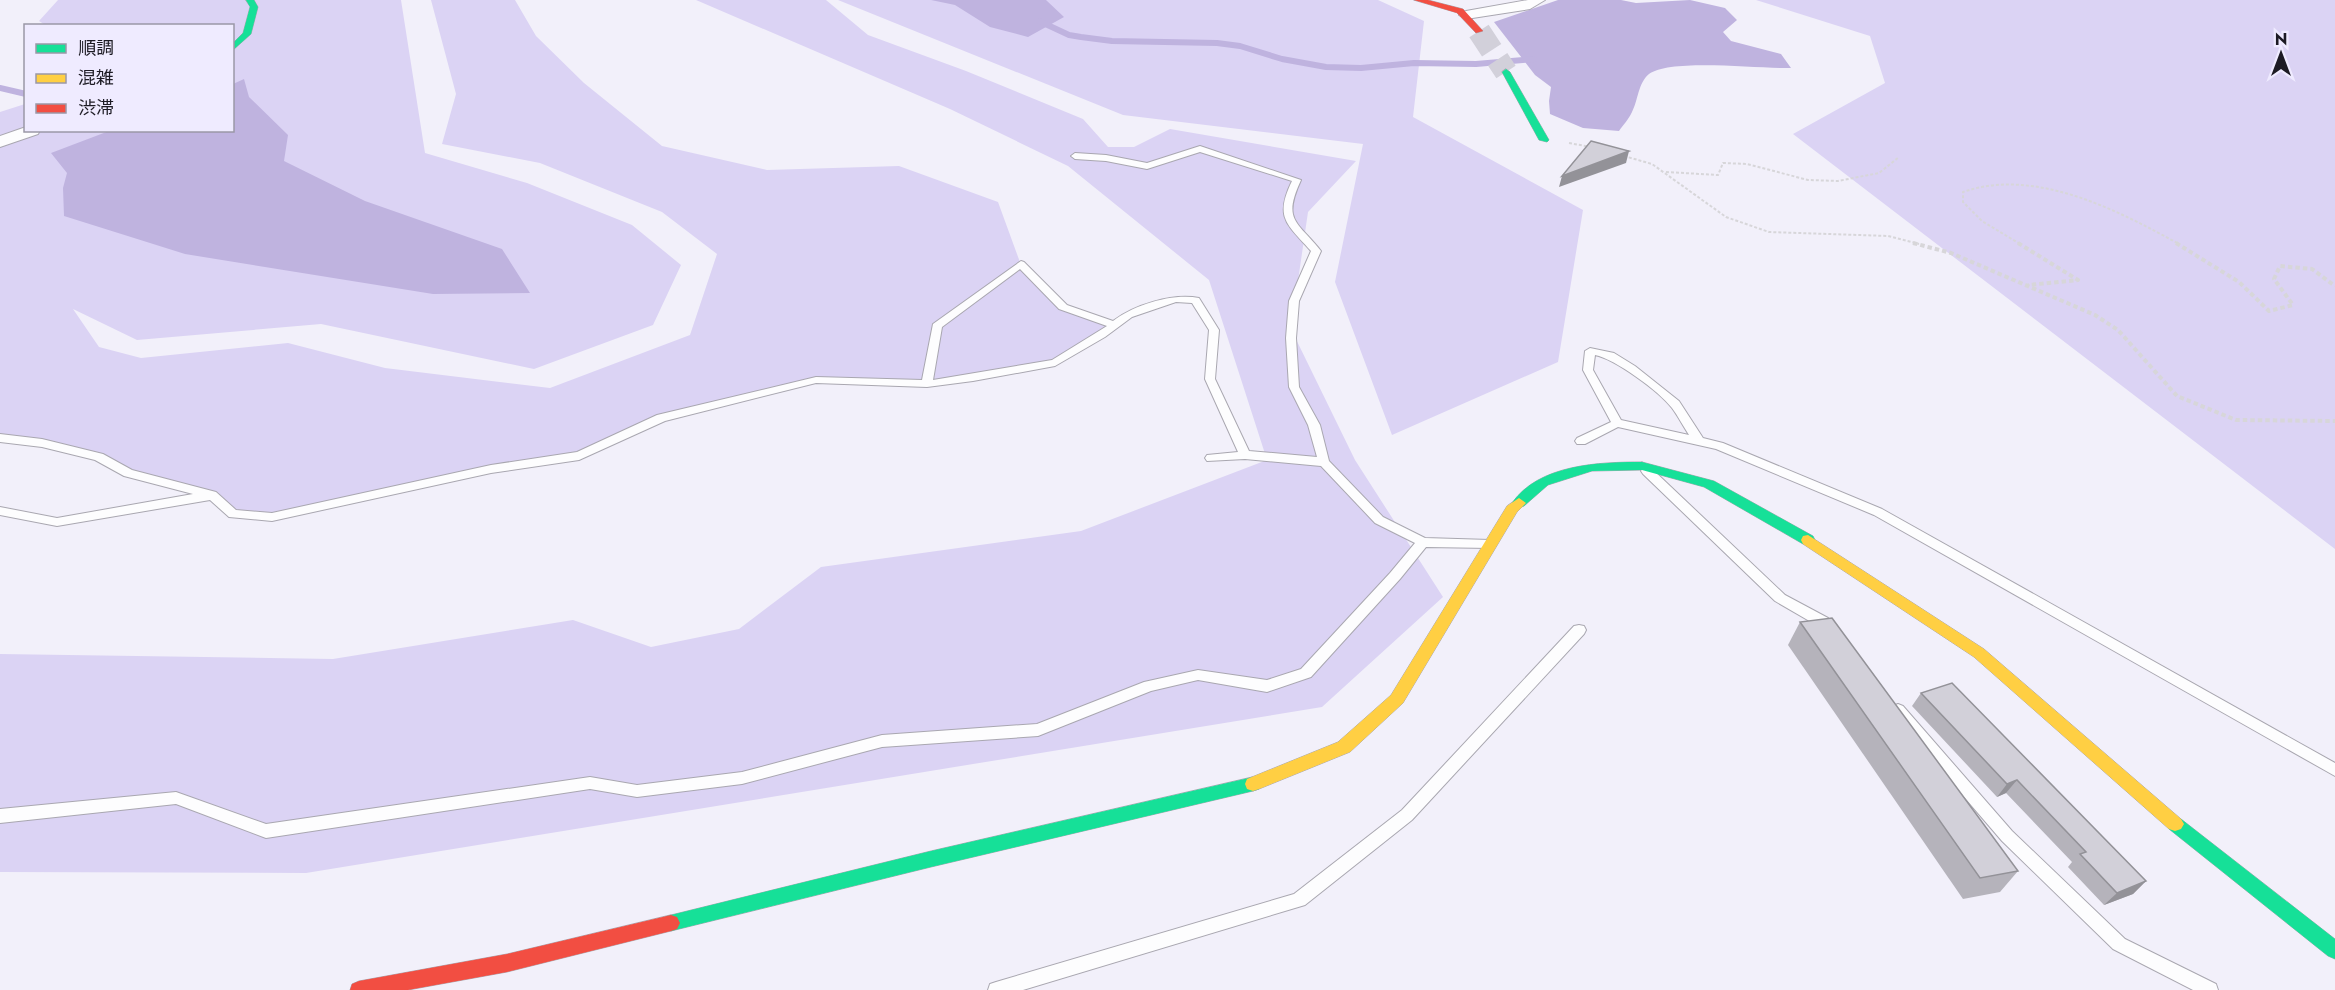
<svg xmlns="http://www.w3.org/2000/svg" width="2335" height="990" viewBox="0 0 2335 990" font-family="Jost,'Noto Sans JP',sans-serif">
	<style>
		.green { fill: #dbd3f4 }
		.water { fill: #bfb3df }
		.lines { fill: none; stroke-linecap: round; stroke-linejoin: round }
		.stream { stroke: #bfb3df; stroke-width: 6 }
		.secondary-tunnel { stroke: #d2d0da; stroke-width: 23; stroke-dasharray: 23 11; stroke-linecap: butt }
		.lane-casing { stroke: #a9a7b0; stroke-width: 2 }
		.street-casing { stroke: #a9a7b0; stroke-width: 2 }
		.fast-casing { stroke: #a9a7b0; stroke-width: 1 }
		.slow-casing { stroke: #a9a7b0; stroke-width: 1 }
		.jam-casing { stroke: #a9a7b0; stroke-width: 1 }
		.path-far1 { stroke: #d7d6d9; stroke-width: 2; stroke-dasharray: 3 2; stroke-linecap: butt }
		.path { stroke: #d7d6d9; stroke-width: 4; stroke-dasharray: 4.5 3; stroke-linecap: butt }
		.lane { fill: #fdfdfe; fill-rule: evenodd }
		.street { fill: #fdfdfe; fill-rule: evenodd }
		.fast { fill: #16e098; fill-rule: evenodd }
		.slow { fill: #ffcf43; fill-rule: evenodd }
		.jam { fill: #f24e42; fill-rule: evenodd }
		.wall { fill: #b5b3bb }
		.shaded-wall { fill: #939298 }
		.building { fill: #d2d0d9; stroke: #939298; stroke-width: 1.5 }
	</style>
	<rect width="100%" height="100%" fill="#f2f0fa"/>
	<!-- green -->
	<g class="green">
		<polygon points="58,0 401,0 425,153 527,183 632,225 681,265 653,325 534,369 321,324 137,340 73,309 99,347 141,358 288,343 385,368 550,388 690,335 717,254 662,212 540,163 442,144 456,94 431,0 515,0 536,36 584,83 662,146 767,170 899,166 998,202 1021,265 1063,307 1115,325 1055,363 927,384 816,380 661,418 579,456 491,469 272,517 233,514 212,495 128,473 99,457 0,438 0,112 25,104 26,130 232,130 232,26 47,26 39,21"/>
		<polygon points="696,0 826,0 868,35 966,71 1083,119 1108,147 1134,147 1170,129 1356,161 1308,212 1291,329 1355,460 1443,597 1322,707 306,873 0,872 0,654 333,659 573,620 651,647 739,629 821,567 1081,531 1267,460 1209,280 1068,166 950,109"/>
		<polygon points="838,0 1378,0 1424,21 1413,117 1583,210 1558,362 1392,435 1335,282 1363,144 1123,115"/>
		<polygon points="1756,0 2335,0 2335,549 1793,134 1885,83 1870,36"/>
	</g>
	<!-- water -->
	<g class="water">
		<polygon points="931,0 1046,0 1064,17 1028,37 990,27 955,5"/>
		<path d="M1558,0h63l15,3 54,-3 35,8 12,12 -14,12 8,9 50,13 10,14c-32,1 -120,-10 -142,6 -11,9 -11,27 -17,38 -3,7 -9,13 -13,19l-36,-3 -33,-14 -1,-13 2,-14 -16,-12 -41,-53z"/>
		<polygon points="244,79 249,97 288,135 284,161 365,201 502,249 530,293 433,294 185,254 64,216 63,188 67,173 51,153 109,131 232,130 233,84"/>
	</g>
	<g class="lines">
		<!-- stream -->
		<g class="stream">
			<polyline points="1039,21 1069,35 1081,37 1112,41 1217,43 1240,46 1282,59 1326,67 1361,68 1414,63 1476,64 1534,59"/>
			<polyline points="0,88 26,94"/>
		</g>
		<!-- secondary-tunnel -->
		<polyline class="secondary-tunnel" points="1479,31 1506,72"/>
		<!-- lane casing -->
		<g class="lane-casing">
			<g id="lane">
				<path d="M1200,146l101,34c-19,41 -4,41 20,71l-22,50 -3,37 3,49 21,38 9,36 54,56 42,21 65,2 4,1 2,3 -2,3 -4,1 -64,-1 -26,32 -89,98 -44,15 -69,-12 -47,11 -113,45 -156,11 -140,37 -105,13 -47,-8 -324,49 -90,-34 -176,19v-14l176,-17 90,32 324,-47 47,8 105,-13 140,-37 155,-11 107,-42 54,-12 69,10 34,-11 89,-96 25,-30 -40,-20 -54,-57 -76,-7 -38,2 -2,-3 2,-3 31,-3 -33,-73 4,-49 -17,-27 -16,-1 -44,15 -27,20 -50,29 -82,15 -46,6 -111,-4 -151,38 -86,39 -88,13 -219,48 -43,-4 -19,-17 -153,26 -57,-11v-8l57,11 136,-24 -69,-18 -29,-16 -53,-13 -42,-5v-8l42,5 61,15 29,16 84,22 20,18 36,3 219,-48 86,-13 80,-37 159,-38 106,3 11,-56 88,-63 3,1 43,43 46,16c21,-16 59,-28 86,-23l20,32 -4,49 34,72 68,6 -9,-32 -19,-38 -3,-49 3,-37 22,-50c-24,-27 -37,-33 -19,-70l-92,-29 -53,17 -41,-8 -31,-2 -4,-3 4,-3 31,2 41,8zM1020,269l39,40 48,17 -55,34 -119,20 9,-53z"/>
				<path d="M1590,348l24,5 21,13 44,35 24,37 20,5 159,66 453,254v13l-461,-261 -158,-66 -98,-22 -33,17h-8l-2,-3 2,-3 34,-16 -28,-52 2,-19zM1595,355c20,4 64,36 77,53 6,8 11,18 17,27l-68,-15 -28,-50z"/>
				<polygon points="1647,467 1651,468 1785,595 1828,618 1837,631 1835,635 1825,635 1818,626 1775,601 1643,474 1641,471 1643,468"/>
				<polygon points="1579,625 1584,626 1586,630 1584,634 1412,820 1305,905 1023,990 988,990 990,984 996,982 1294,894 1402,810 1574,626"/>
				<polygon points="1898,704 1903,706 2012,831 2125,939 2216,984 2218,990 2193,990 2113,949 2002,841 1893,714 1891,710 1893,706"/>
			</g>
		</g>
		<!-- street casing -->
		<g class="street-casing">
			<g id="street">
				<polygon points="1528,0 1545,0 1530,9 1466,19 1459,15 1466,11"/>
				<polygon points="26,127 26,130 40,130 38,134 0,147 0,136"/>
			</g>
		</g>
		<!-- fast casing -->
		<g class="fast-casing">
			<g id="fast">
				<polygon points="246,0 254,0 258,7 251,34 232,51 232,44 243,33 250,7"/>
				<polygon points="1506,69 1510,72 1549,140 1547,142 1539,140 1502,72"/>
				<path d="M1642,462l72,19 99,55 2,4 -2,4h-10l-99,-57 -62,-17 -50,1 -44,14 -24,21 -5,2 -7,-5c27,-39 88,-41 130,-41z"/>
				<polygon points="1253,777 1259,779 1261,784 1259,789 1253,791 931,867 671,931 665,929 662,923 665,917 671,915 931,851"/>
				<polygon points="2175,817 2181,819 2335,939 2335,959 2328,956 2169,829 2166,824 2169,819"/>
			</g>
		</g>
		<!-- slow casing -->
		<g class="slow-casing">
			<g id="slow">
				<polygon points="1519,498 1526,503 1517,512 1403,703 1350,752 1259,789 1253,791 1247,789 1245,784 1247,779 1338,742 1391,695 1507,506"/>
				<polygon points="1808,535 1984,649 2181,819 2184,824 2181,829 2175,831 2169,829 1974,657 1803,544 1801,540 1803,536"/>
			</g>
		</g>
		<!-- jam casing -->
		<g class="jam-casing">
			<g id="jam">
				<polygon points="1414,0 1428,0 1463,9 1483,31 1476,33 1457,13"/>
				<polygon points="671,915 677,917 680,923 677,929 671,931 507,972 408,990 350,990 352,984 359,981 507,954"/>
			</g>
		</g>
		<!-- path-far1 -->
		<g class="path-far1">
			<polyline points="1569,143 1591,147"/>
			<polyline points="1624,156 1652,164 1726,217 1769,232 1888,236 1919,244"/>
			<polyline points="1666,172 1718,175 1723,163 1747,164 1808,180 1838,181 1879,173 1899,157"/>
			<path d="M2020,244l-38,-23 -19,-19v-10c72,-25 154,18 216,52"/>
		</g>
		<!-- path -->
		<g class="path">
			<polyline points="1913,243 1951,253 2095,315 2118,330 2177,396 2236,420 2335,421"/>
			<polyline points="2018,243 2078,280 2028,285"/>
			<polyline points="2176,243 2239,282 2269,311 2293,305 2274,279 2280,266 2312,269 2335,286"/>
		</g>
		<!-- lane -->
		<use href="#lane" class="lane"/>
		<!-- street -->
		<use href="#street" class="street"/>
		<!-- fast -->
		<use href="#fast" class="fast"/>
		<!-- slow -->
		<use href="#slow" class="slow"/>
		<!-- jam -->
		<use href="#jam" class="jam"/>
	</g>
	<!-- wall -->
	<g class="wall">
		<polygon points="1800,622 2018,871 2000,892 1963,899 1788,645"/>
		<polygon points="1921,693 2146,881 2133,894 2104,905 2068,867 2072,862 2006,793 1997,797 1912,706"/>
	</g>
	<!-- shaded-wall -->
	<g class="shaded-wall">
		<polygon points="1629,151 1626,163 1559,187 1562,176"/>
		<polygon points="2017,780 2006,793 1997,797 2007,784"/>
		<polygon points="2146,881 2133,894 2104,905 2117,893"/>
	</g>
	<!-- building -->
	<g class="building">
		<polygon points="1591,141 1629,151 1562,176"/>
		<polygon points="1832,618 2018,871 1980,878 1800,622"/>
		<polygon points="1952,683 2146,881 2117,893 2080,854 2086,852 2017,780 2007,784 1921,693"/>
	</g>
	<!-- legend -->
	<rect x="24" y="24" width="210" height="108" fill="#efebff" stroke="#9b98a7" stroke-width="1.5"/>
	<rect x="36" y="44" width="30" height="9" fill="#16e098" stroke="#9b98a7" stroke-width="1.5"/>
	<text x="78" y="54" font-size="18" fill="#1d1b24">順調</text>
	<rect x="36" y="74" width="30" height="9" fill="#ffcf43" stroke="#9b98a7" stroke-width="1.5"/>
	<text x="78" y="84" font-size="18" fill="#1d1b24">混雑</text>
	<rect x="36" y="104" width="30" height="9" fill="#f24e42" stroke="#9b98a7" stroke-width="1.5"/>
	<text x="78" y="114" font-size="18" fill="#1d1b24">渋滞</text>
	<!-- north arrow -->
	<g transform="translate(2281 54)" stroke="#efebff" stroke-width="4.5" paint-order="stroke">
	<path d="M0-4.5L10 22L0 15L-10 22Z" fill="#1d1b24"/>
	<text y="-9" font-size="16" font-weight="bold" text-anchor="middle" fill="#1d1b24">N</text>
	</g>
</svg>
